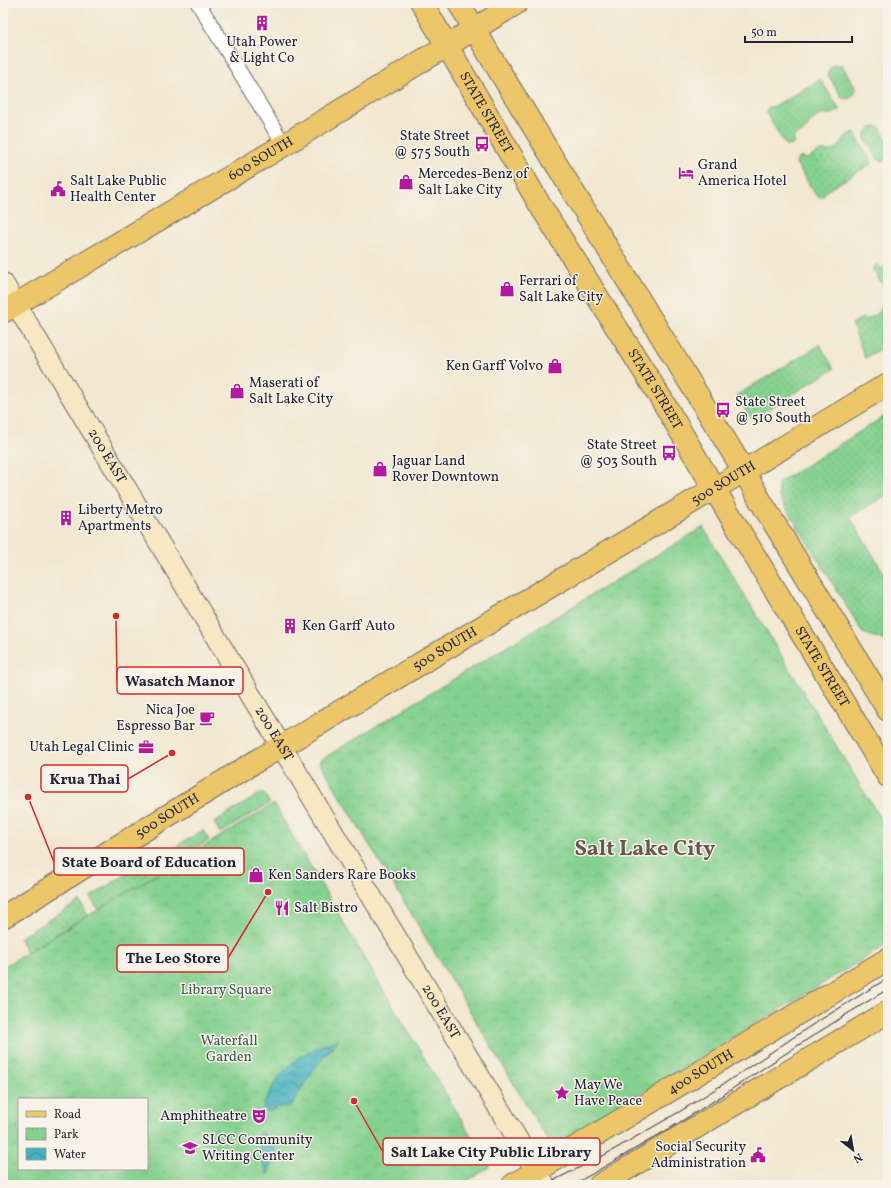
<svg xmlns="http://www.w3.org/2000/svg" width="891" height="1188" viewBox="0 0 891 1188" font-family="Vollkorn,serif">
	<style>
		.grass { fill: url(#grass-dots); stroke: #547a65 }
		.park { fill: url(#park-crowns); stroke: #547a65; fill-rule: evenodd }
		.water { fill: url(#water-waves); stroke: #336a7e }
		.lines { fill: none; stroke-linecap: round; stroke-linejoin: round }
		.street-casing { stroke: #6b676f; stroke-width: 16 }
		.secondary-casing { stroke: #6b676f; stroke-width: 22 }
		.primary-casing { stroke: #6b676f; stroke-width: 24 }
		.street { stroke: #fff; stroke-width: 14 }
		.secondary { stroke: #f7e8c3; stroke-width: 20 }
		.primary { stroke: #ecc669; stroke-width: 22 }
		.tram { stroke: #22223b; stroke-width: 1 }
		.labels { text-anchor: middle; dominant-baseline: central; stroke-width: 3; stroke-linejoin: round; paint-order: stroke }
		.poi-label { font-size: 14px; fill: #22223b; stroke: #f7f3e8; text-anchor: start }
		.street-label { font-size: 14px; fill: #22223b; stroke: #f7f3e8 }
		.park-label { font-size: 14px; fill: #405754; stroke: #f7f3e8 }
		.town-label { font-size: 22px; font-weight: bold; fill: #6a5550; stroke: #f7f3e8 }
		.leader { fill: none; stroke: #d62828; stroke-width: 1.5 }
		.callout-dot { fill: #d62828; stroke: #f7f3e8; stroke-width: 1.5 }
		.callout { fill: #f7f3e8; stroke: #d62828; stroke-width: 1.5 }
		.callout-label { font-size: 15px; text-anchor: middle; font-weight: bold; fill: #22223b }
	</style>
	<defs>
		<pattern id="grass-dots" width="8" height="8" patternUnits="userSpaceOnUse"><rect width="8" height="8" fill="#85d18f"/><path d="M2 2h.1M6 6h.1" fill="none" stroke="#73b37c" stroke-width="1.8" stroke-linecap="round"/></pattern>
		<pattern id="park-crowns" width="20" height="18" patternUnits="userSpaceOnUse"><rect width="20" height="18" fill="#85d18f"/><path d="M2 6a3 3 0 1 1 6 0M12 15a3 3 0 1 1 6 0" fill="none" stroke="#73b37c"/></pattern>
		<pattern id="water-waves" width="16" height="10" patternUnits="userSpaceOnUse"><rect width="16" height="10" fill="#44b1c1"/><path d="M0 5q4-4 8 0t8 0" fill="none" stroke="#38909e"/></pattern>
	</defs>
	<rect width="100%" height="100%" fill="#f7f3e8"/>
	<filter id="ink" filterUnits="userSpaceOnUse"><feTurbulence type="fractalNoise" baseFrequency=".025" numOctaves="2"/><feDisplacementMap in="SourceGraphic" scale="8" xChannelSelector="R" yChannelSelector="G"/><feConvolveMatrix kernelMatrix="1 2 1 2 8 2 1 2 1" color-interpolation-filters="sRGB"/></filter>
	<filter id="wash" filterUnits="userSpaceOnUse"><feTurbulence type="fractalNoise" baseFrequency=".012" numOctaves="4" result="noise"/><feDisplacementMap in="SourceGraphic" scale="16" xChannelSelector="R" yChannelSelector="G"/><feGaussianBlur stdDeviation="0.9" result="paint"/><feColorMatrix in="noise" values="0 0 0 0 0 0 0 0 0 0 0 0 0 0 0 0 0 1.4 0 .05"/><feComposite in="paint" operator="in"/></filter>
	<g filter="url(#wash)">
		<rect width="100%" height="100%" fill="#f2e7d0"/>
		<!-- grass -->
		<g class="grass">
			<path d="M833,65h9l14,24c-2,8 -6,11 -14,9l-14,-23 1,-5z"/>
			<polygon points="820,79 840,110 832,114 824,114 816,117 810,122 806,130 793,137 795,142 792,145 786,146 766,113 767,109 769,107 773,107"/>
			<polygon points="876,127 880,128 888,142 888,160 883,161 878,159 865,139 866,133 870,128"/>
			<polygon points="854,132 872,163 826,191 823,196 819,197 816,195 796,163 798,159 802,157 807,159 820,151 832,151 838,147 842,143 845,137"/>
			<polygon points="878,264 881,269 888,265 888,294 872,268"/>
			<polygon points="888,302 888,344 865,358 852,324 864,317 866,320 881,311 880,307"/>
			<polygon points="820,345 834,369 751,419 737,395"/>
			<polygon points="888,414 888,494 850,517 888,580 888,642 863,633 779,496 778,483"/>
			<polygon points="263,792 270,803 220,833 214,822"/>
			<polygon points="203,830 209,840 173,861 168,851"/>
			<polygon points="156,855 172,879 105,921 90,897"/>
			<polygon points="80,901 88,915 27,952 19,938"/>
		</g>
		<!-- park -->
		<g class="park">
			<polygon points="703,527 888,831 888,944 552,1147 319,761"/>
			<path d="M274,804l99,169 117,194 -30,18h-457v-218zM19,1099h128v70h-128z"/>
		</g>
		<!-- water -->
		<g class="water">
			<path d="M339,1040c-20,20 -35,42 -48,67 -9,-2 -15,0 -23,5l-5,-4c2,-7 5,-14 9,-20 15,-26 38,-41 67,-48z"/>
			<polygon points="258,1133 263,1133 267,1142 275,1147 268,1175 262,1160"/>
		</g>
	</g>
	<g filter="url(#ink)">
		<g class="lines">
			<!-- street casing -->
			<g class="street-casing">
				<polyline id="street" points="198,3 284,145"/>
			</g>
			<!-- secondary casing -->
			<g class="secondary-casing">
				<g id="secondary">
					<path id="s1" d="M3,283l542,902"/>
				</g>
			</g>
			<!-- primary casing -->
			<g class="primary-casing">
				<g id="primary">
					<path id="s2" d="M422,3l118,202 122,195 69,117 157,259"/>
					<polyline points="459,3 492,59 744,471 760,500 888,710"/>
					<path id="s3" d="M3,312l281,-167 233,-142"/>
					<path id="s4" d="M3,917l247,-152 494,-294 144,-87"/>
					<path id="s5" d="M513,1185l375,-226"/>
					<polyline points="600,1185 888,1012"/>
				</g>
			</g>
			<!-- street -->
			<use href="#street" class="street"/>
			<!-- secondary -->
			<use href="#secondary" class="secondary"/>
			<!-- primary -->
			<use href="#primary" class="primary"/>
			<!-- tram -->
			<g class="tram">
				<polyline points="544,1185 601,1157 679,1112 725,1083 812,1025 888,978"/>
				<path d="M573,1185c53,-31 106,-61 156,-94 53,-35 105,-70 159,-102"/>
			</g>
		</g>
	</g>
	<!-- icons -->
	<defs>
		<g id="building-bare" transform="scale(1.2)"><path d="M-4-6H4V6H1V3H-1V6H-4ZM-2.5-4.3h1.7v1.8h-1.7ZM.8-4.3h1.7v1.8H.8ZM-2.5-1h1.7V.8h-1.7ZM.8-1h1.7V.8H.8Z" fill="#b5179e" stroke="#f7f3e8" stroke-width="2.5" paint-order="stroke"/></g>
		<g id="bus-bare" transform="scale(1.2)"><path d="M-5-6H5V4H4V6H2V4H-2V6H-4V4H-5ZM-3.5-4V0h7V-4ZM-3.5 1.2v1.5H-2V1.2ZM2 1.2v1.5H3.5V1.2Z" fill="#b5179e" stroke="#f7f3e8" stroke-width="2.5" paint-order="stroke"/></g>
		<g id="hotel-bare" transform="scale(1.2)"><path d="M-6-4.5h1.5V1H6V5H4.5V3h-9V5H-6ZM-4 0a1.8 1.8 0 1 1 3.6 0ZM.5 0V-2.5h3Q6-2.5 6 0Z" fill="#b5179e" stroke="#f7f3e8" stroke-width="2.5" paint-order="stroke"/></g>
		<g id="shop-bare" transform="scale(1.2)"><path d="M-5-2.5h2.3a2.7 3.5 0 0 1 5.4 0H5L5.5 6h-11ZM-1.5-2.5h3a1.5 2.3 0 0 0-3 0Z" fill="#b5179e" stroke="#f7f3e8" stroke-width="2.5" paint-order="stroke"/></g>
		<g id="civic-bare" transform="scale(1.2)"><path d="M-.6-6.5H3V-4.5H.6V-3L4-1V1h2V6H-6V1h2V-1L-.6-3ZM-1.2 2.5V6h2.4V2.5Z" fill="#b5179e" stroke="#f7f3e8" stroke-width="2.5" paint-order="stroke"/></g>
		<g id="cafe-bare" transform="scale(1.2)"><path d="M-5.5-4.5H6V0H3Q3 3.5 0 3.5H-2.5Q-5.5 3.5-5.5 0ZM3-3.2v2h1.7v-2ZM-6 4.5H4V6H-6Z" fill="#b5179e" stroke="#f7f3e8" stroke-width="2.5" paint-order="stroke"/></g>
		<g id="office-bare" transform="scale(1.2)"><path d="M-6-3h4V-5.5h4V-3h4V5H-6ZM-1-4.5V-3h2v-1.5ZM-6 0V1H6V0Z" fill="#b5179e" stroke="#f7f3e8" stroke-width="2.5" paint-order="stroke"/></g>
		<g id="restaurant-bare" transform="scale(1.2)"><path d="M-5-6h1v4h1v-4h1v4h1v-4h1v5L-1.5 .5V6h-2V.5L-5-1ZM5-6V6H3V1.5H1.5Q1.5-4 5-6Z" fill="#b5179e" stroke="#f7f3e8" stroke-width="2.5" paint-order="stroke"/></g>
		<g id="sight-bare" transform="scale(1.2)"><path d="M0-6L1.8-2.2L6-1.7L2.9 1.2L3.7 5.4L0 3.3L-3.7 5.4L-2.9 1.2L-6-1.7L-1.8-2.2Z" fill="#b5179e" stroke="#f7f3e8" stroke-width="2.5" paint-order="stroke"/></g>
		<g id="theatre-bare" transform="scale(1.2)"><path d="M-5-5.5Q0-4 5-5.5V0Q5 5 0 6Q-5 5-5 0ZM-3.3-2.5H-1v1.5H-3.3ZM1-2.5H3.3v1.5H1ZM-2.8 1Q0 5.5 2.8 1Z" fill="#b5179e" stroke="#f7f3e8" stroke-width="2.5" paint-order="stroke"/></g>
		<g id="school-bare" transform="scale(1.2)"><path d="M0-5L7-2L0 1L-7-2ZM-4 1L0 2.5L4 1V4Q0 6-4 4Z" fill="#b5179e" stroke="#f7f3e8" stroke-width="2.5" paint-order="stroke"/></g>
	</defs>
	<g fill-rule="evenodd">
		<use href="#building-bare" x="262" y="23"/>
		<use href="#bus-bare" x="482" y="144"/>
		<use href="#hotel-bare" x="686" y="173"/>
		<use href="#shop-bare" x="406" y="182"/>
		<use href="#civic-bare" x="58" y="189"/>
		<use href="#shop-bare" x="507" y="289"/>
		<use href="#shop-bare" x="555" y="366"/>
		<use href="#shop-bare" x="237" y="391"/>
		<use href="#bus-bare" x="723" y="410"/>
		<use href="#bus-bare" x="669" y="453"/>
		<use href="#shop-bare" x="380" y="469"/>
		<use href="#building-bare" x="66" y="518"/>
		<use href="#building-bare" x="290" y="626"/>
		<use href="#cafe-bare" x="207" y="718"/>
		<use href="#office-bare" x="146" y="747"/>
		<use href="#shop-bare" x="256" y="875"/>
		<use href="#restaurant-bare" x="282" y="908"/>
		<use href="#sight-bare" x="562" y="1093"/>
		<use href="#theatre-bare" x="259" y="1116"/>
		<use href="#school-bare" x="190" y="1148"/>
		<use href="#civic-bare" x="758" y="1155"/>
	</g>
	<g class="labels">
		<!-- poi labels -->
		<g class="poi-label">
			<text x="262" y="42" text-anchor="middle">Utah Power<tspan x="262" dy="16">&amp; Light Co</tspan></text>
			<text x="470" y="136" text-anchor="end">State Street<tspan x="470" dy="16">@ 575 South</tspan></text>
			<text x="698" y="165">Grand<tspan x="698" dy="16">America Hotel</tspan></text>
			<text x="418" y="174">Mercedes-Benz of<tspan x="418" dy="16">Salt Lake City</tspan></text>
			<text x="70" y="181">Salt Lake Public<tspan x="70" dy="16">Health Center</tspan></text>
			<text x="519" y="281">Ferrari of<tspan x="519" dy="16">Salt Lake City</tspan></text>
			<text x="543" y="366" text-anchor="end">Ken Garff Volvo</text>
			<text x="249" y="383">Maserati of<tspan x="249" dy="16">Salt Lake City</tspan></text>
			<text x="735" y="402">State Street<tspan x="735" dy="16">@ 510 South</tspan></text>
			<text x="657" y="445" text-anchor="end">State Street<tspan x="657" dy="16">@ 503 South</tspan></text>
			<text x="392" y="461">Jaguar Land<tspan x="392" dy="16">Rover Downtown</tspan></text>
			<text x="78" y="510">Liberty Metro<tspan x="78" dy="16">Apartments</tspan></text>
			<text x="302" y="626">Ken Garff Auto</text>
			<text x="195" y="710" text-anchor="end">Nica Joe<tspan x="195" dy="16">Espresso Bar</tspan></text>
			<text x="134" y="747" text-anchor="end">Utah Legal Clinic</text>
			<text x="268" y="875">Ken Sanders Rare Books</text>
			<text x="294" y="908">Salt Bistro</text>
			<text x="574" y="1085">May We<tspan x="574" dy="16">Have Peace</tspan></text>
			<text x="247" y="1116" text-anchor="end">Amphitheatre</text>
			<text x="202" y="1140">SLCC Community<tspan x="202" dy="16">Writing Center</tspan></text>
			<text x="746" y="1147" text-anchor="end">Social Security<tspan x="746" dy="16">Administration</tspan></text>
		</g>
		<!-- street labels -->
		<g class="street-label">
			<text stroke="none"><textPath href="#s2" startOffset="127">STATE STREET</textPath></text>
			<text stroke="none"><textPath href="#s3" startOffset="300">600 SOUTH</textPath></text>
			<text stroke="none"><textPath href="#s2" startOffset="451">STATE STREET</textPath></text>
			<text stroke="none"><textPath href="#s1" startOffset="202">200 EAST</textPath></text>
			<text stroke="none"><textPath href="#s4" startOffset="841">500 SOUTH</textPath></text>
			<text stroke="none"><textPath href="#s4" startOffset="517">500 SOUTH</textPath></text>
			<text stroke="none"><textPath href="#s2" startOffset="775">STATE STREET</textPath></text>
			<text stroke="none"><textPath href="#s1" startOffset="526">200 EAST</textPath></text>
			<text stroke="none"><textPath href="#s4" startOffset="193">500 SOUTH</textPath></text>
			<text stroke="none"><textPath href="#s1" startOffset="850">200 EAST</textPath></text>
			<text stroke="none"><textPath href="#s5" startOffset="219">400 SOUTH</textPath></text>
		</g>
		<!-- park labels -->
		<g class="park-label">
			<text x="226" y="990">Library Square</text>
			<text x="229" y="1041">Waterfall<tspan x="229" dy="16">Garden</tspan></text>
		</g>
		<!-- town labels -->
		<g class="town-label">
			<text x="645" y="849">Salt Lake City</text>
		</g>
	</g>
	<!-- callouts -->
	<path class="leader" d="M116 616L117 681M172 753L128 779M28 797L54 862M268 892L228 958M354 1101L383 1152"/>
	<g class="callout-dot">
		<circle cx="116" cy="616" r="4"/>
		<circle cx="172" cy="753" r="4"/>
		<circle cx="28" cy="797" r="4"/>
		<circle cx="268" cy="892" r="4"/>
		<circle cx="354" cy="1101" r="4"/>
	</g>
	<g class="callout">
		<rect x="117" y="667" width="126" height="27" rx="4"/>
		<rect x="41" y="765" width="87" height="27" rx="4"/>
		<rect x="54" y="848" width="190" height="27" rx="4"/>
		<rect x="117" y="945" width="111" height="27" rx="4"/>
		<rect x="383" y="1138" width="217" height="27" rx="4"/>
	</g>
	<g class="callout-label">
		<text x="180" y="686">Wasatch Manor</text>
		<text x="85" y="784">Krua Thai</text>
		<text x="149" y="867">State Board of Education</text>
		<text x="173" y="963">The Leo Store</text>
		<text x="491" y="1157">Salt Lake City Public Library</text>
	</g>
	<!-- margin -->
	<rect width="891" height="1188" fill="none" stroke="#f7f3e8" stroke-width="16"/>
	<!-- legend -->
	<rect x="18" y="1098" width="130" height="72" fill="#f7f3e8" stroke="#a29fa3"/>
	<rect x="26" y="1111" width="20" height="6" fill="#ecc669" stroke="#a29fa3"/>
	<text x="54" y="1118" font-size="12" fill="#22223b">Road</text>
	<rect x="26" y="1128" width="20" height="12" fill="url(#park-crowns)" stroke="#a29fa3"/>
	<text x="54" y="1138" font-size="12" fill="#22223b">Park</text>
	<rect x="26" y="1148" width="20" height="12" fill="url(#water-waves)" stroke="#a29fa3"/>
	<text x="54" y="1158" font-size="12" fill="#22223b">Water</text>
	<!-- north arrow -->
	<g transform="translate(853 1150) rotate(149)" stroke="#f7f3e8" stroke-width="3" paint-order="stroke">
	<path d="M0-3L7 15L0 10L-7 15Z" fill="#22223b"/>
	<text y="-6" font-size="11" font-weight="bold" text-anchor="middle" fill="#22223b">N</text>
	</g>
	<!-- scale -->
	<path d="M745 36v6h107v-6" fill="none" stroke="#22223b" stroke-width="2"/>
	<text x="751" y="36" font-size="12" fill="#22223b" stroke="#f7f3e8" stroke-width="3" paint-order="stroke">50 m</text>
</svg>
